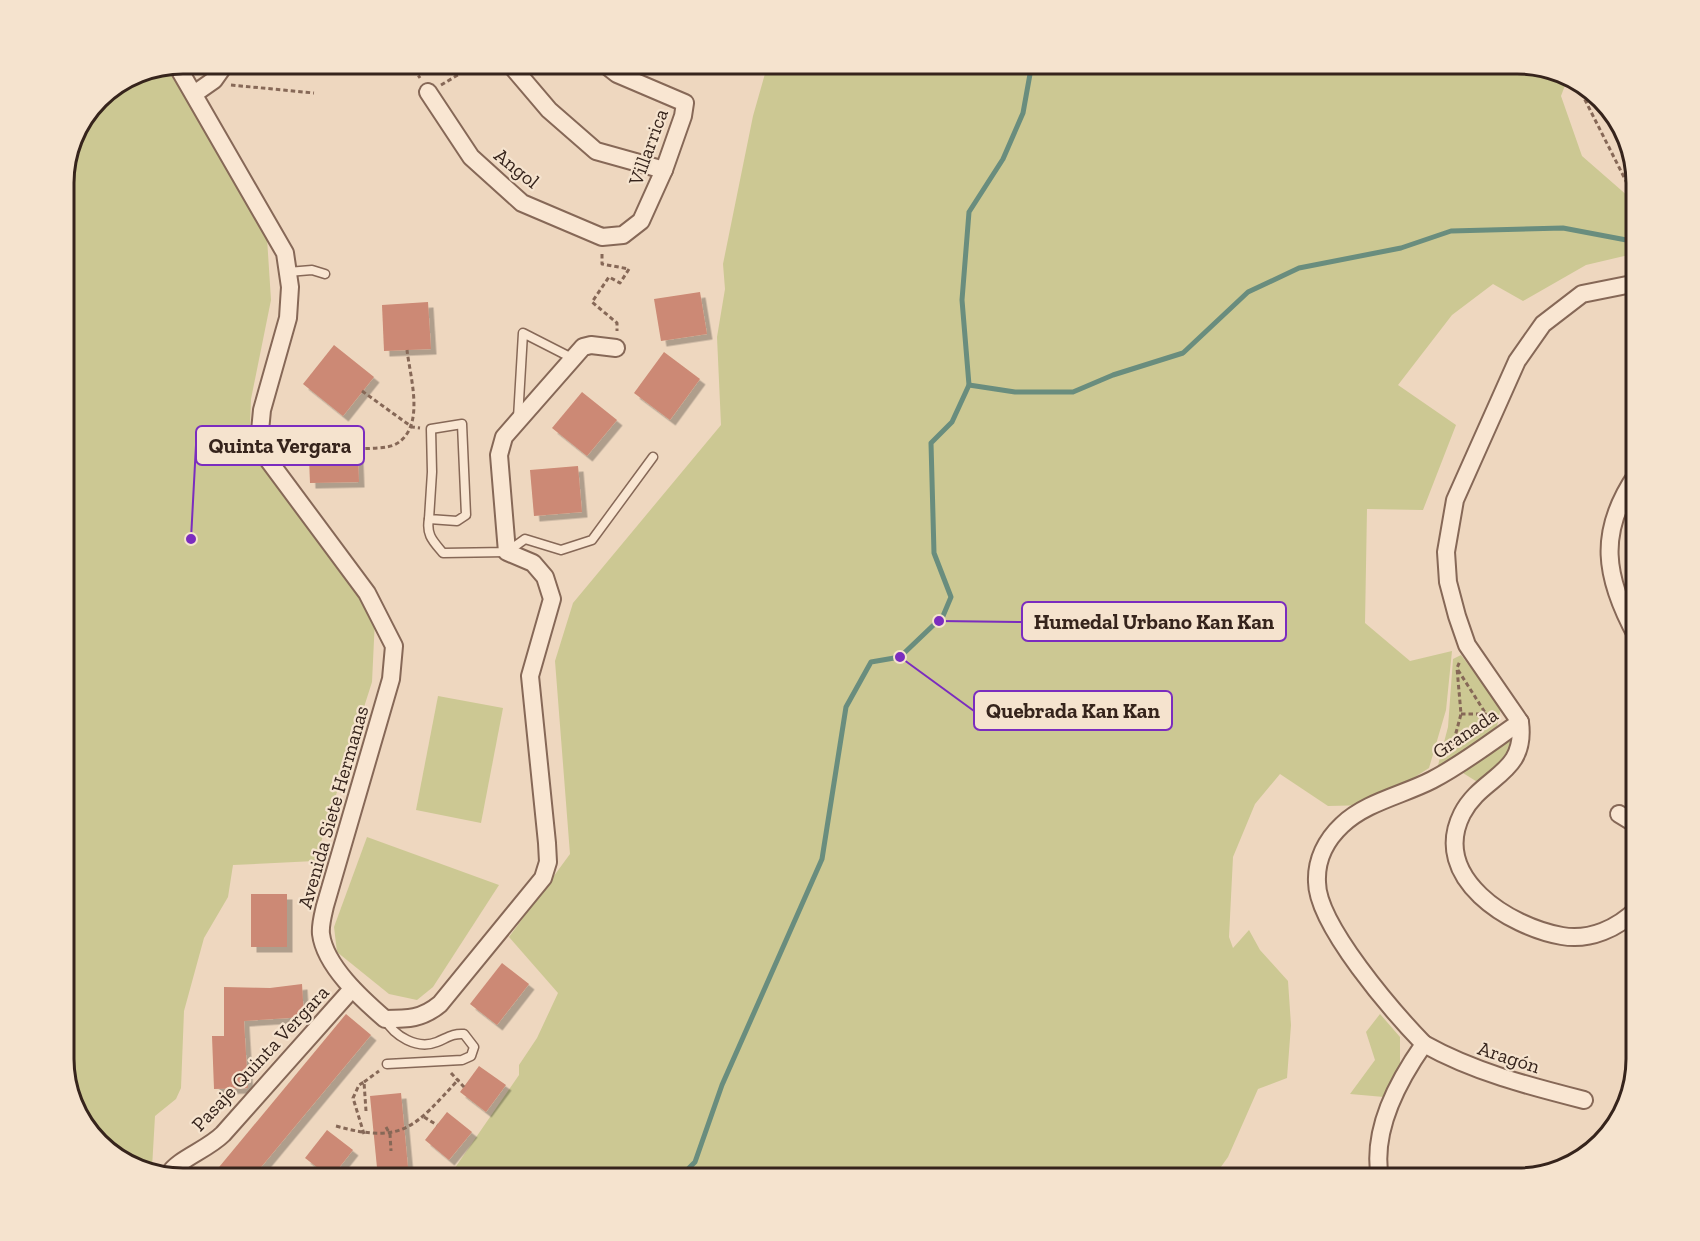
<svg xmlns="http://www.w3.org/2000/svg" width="1700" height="1241" viewBox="0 0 1700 1241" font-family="'Zilla Slab',serif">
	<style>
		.green { fill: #ccc893 }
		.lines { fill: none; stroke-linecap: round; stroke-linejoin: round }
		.stream { stroke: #698d7e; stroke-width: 5 }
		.building { fill: #cc8974; filter: url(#shadow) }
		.service-casing { stroke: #866857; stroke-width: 11 }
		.minor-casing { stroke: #866857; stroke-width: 20 }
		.path { stroke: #866857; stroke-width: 3; stroke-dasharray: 4.5 3; stroke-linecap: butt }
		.service { stroke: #f9e6d2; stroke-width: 8 }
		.minor { stroke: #f9e6d2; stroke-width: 16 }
		.labels { text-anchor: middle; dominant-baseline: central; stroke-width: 4.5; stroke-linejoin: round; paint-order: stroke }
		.street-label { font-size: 20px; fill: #36241c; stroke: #f5e3ce }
		.rim { fill: none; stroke: #36241c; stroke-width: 3 }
		.leader { fill: none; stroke: #7b2cbf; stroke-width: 2 }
		.callout-dot { fill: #7b2cbf; stroke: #f5e3ce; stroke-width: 2 }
		.callout { fill: #f5e3ce; stroke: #7b2cbf; stroke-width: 2 }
		.callout-label { font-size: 21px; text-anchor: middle; font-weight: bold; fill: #36241c }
	</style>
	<defs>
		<filter id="shadow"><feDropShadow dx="5.5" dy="5.5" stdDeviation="0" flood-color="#0004"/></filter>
	</defs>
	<rect width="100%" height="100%" fill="#eed7bf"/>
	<!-- green -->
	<g class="green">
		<polygon points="768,63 1517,63 1567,80 1561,96 1582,156 1637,204 1637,253 1586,265 1523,301 1493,284 1452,315 1398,385 1456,425 1423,510 1367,509 1365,623 1410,661 1452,651 1446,710 1429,768 1371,805 1328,806 1280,774 1255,804 1233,857 1229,937 1233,948 1249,930 1260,950 1288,981 1291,1025 1287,1078 1258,1089 1228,1157 1213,1178 448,1178 519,1075 519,1065 537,1038 558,993 509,937 570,854 555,661 573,603 721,425 717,337 725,289 723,264 753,116"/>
		<polygon points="168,66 267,238 271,300 251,399 250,426 264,459 375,619 372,682 315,861 233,865 228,897 204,938 184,1011 181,1088 176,1099 155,1116 152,1168 110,1153 76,1111 63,1066 63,175 76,130 104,93 137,72"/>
		<polygon points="1461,655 1501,708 1497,726 1436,773 1448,727 1453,659"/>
		<polygon points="438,696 503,708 481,823 416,810"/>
		<polygon points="1507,741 1515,744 1514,749 1479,783 1463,773"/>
		<polygon points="367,837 499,885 433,987 417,1000 389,994 337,952 334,927"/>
		<polygon points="1380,1014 1400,1037 1400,1065 1384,1097 1350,1094 1375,1060 1366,1032"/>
	</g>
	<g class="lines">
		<!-- stream -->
		<g class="stream">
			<polyline points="969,385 1015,392 1073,392 1113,375 1183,353 1248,292 1299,268 1401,248 1451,231 1563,228 1637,242"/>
			<polyline points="679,1178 695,1162 722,1085 822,859 846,707 871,662 900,657 943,616 951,597 934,553 931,443 952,422 969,385 962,300 969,212 1003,159 1023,113 1032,63"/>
		</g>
	</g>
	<!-- building -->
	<g class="building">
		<polygon points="700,292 707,334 661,341 654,299"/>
		<polygon points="428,302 431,349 384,351 382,305"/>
		<polygon points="334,345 374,377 343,416 303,384"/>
		<polygon points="664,352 700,379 670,420 634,393"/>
		<polygon points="582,392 617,420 587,456 552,428"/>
		<polygon points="357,432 359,482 310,483 308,434"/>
		<polygon points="578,466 582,512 534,516 530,470"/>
		<rect x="251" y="894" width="36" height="53"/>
		<polygon points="502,963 529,984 497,1025 470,1004"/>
		<polygon points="302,984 304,1017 244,1021 248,1088 214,1089 212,1036 224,1036 224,987 270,988"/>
		<polygon points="346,1014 371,1035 252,1178 210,1178"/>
		<polygon points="479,1066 506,1085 486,1112 460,1092"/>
		<polygon points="401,1093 409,1178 378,1178 370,1096"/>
		<polygon points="447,1112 472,1132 449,1160 425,1140"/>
		<polygon points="327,1130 353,1150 331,1178 305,1158"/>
	</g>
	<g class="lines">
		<!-- service casing -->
		<g class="service-casing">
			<g id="service">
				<polyline points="288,272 312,270 325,274"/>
				<polyline points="518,418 523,333 572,358"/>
				<polygon points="462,424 466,515 457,521 429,519 432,472 431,429"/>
				<path d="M429,519c-3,16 4,22 14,34l64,-1 18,-13 36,11 31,-10 61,-83"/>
				<path d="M385,1019c9,17 32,31 52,23 10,-4 16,-9 27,-8l10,13 -3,9 -9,4 -75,4"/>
			</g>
		</g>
		<!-- minor casing -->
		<g class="minor-casing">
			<g id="minor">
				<polyline points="509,63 549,110 596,151 664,170"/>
				<path d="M176,64l109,189 5,34 -2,31 -26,92 -2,21 9,30 98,132 27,53 -3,33 -66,227c-2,9 -5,19 -4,28 4,32 41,65 64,85 23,0 37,0 55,-15l103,-126 5,-16 -1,-19 -17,-167 22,-77 -7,-22 -12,-14 -26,-11 -8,-97 5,-18 79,-90 8,-2 25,3"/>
				<polyline points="428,92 471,157 522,203 602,237 623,235 641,221 664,170 683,116 685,103 617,74 603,63"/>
				<polyline points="194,94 214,80 226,63"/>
				<path d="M1637,474c-40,58 -33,103 0,163"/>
				<path d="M1520,722c7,53 -38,53 -58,92 -32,64 48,113 100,122 28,5 56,-8 75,-27"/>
				<polyline points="1619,814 1637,825"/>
				<path d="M1424,1044c50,28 105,42 160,56"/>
				<path d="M169,1174c9,-15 38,-24 54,-40l129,-145"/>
				<path d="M1380,1178c-9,-48 18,-97 44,-134 -30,-31 -107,-119 -107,-162 -1,-22 9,-42 25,-57 24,-23 61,-30 90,-45 31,-16 59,-38 88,-58l-53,-77 -10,-29 -9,-34 -2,-30 9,-52 62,-139 26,-37 39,-30 55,-11"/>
			</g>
		</g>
		<!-- path -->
		<g class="path">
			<polyline points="410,63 420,78"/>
			<polyline points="231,85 314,93"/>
			<polyline points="441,85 478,63"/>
			<polyline points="1584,86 1581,92 1629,187 1637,193"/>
			<polyline points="602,254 602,264 629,269 620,283 609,277 592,302 617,323 617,331"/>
			<polyline points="362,391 412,427 420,428"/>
			<path d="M358,449c10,-1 29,0 38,-5 30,-17 14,-67 11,-94"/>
			<polyline points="1458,670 1486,714"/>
			<polyline points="1461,714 1486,714 1472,734"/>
			<polyline points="1452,748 1461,714 1457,668 1460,661"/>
			<polyline points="451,1073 464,1087"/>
			<polyline points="364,1082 379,1071"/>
			<polyline points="424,1117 437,1125"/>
			<path d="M336,1126c68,19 79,0 123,-47"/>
			<polyline points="386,1127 390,1134 391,1151"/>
			<polyline points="364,1134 353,1098 359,1085 364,1082 366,1111"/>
		</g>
		<!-- service -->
		<use href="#service" class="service"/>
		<!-- minor -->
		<use href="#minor" class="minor"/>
	</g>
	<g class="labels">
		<!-- street labels -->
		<g class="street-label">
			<text transform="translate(648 147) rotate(-70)">Villarrica</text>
			<text transform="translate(517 168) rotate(39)">Angol</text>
			<text transform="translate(1465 733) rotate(-34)">Granada</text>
			<text transform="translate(333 807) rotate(-74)">Avenida Siete Hermanas</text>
			<text transform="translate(1509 1057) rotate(18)">Aragón</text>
			<text transform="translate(260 1058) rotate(-47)">Pasaje Quinta Vergara</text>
		</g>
	</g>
	<!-- crop -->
	<path d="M0 0H1700V1241H0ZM183 74H1517A109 109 0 0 1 1626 183V1059A109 109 0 0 1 1517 1168H183A109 109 0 0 1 74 1059V183A109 109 0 0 1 183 74Z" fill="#f5e3ce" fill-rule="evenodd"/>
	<path class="rim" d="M183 74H1517A109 109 0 0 1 1626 183V1059A109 109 0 0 1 1517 1168H183A109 109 0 0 1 74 1059V183A109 109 0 0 1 183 74Z"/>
	<!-- callouts -->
	<path class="leader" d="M191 539L196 445M939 621L1022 622M900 657L974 711"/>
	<g class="callout-dot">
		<circle cx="191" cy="539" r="6"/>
		<circle cx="939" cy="621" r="6"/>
		<circle cx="900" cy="657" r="6"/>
	</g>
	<g class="callout">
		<rect x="196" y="426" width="168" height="39" rx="6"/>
		<rect x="1022" y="602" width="264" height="39" rx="6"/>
		<rect x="974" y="691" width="198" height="39" rx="6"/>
	</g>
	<g class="callout-label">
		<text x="280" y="453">Quinta Vergara</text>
		<text x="1154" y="629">Humedal Urbano Kan Kan</text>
		<text x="1073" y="718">Quebrada Kan Kan</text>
	</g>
</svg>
